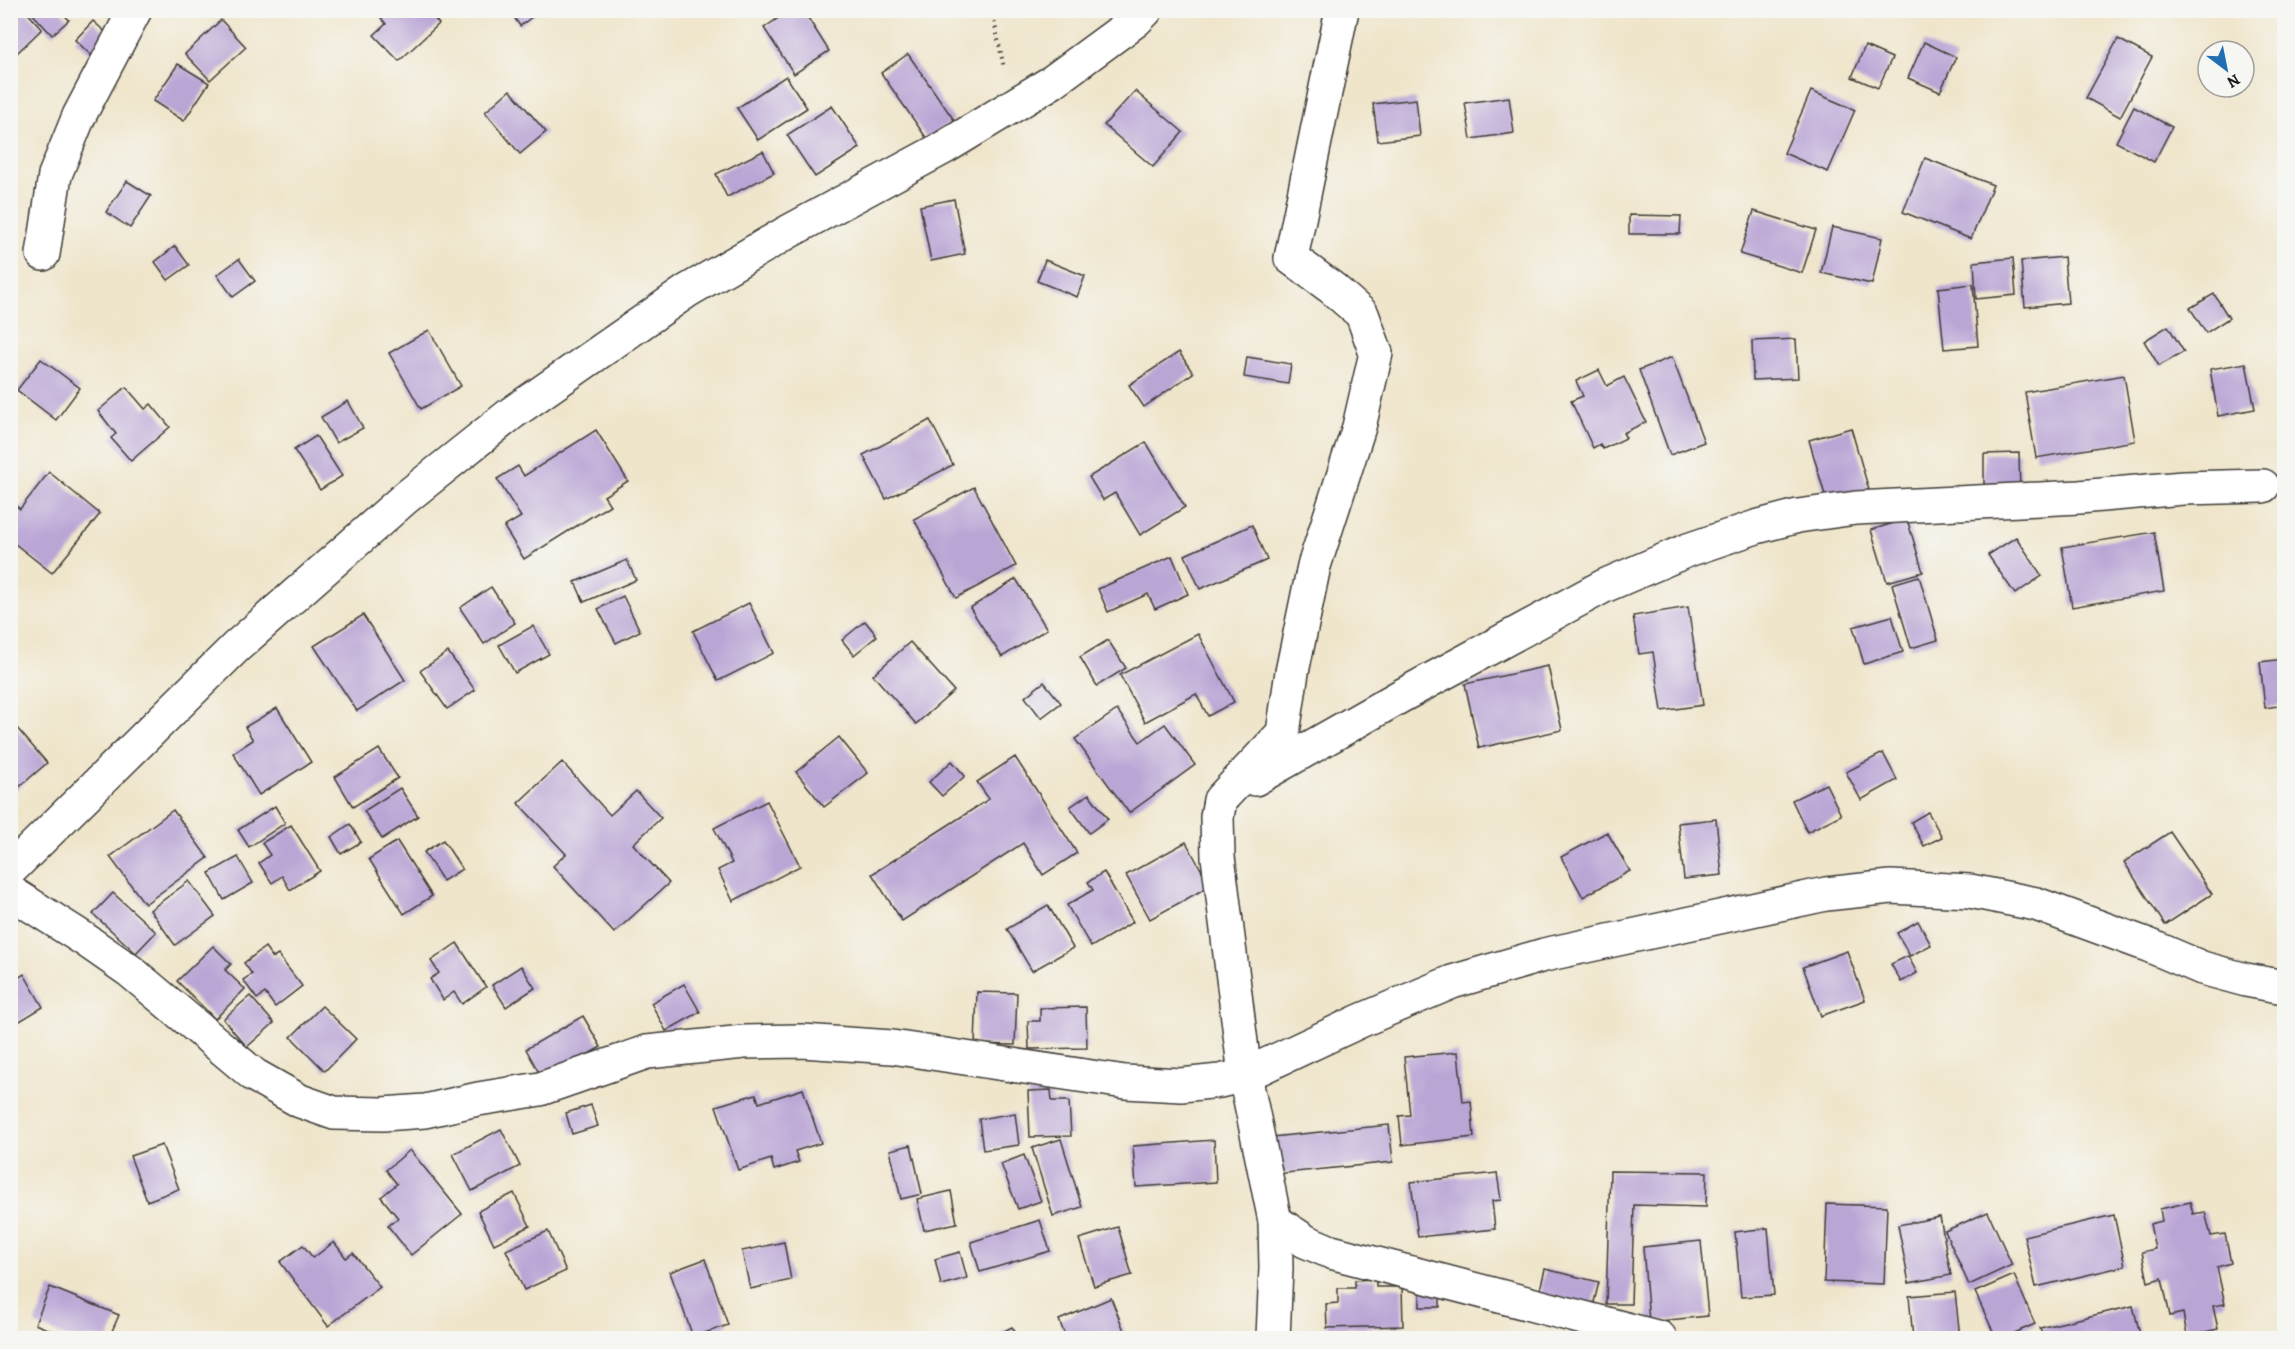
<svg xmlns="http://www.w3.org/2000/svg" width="2295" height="1349" viewBox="0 0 2295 1349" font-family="Alegreya,serif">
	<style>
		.building { fill: #baa6d5 }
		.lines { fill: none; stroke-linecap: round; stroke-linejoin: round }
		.minor-casing { stroke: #3c3a36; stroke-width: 36 }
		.path { stroke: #3c3a36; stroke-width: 4; stroke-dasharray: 1.5 4.5; stroke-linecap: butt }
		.minor { stroke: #fff; stroke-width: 33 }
	</style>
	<rect width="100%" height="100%" fill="#f6f6f2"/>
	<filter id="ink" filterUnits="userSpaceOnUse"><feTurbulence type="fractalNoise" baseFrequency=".0167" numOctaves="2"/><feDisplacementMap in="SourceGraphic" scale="12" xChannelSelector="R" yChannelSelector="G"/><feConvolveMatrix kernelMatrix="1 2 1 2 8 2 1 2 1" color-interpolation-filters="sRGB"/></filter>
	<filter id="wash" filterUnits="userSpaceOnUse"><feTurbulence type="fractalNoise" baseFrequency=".008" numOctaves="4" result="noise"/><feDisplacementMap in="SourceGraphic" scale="24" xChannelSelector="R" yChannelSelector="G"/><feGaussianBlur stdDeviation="1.35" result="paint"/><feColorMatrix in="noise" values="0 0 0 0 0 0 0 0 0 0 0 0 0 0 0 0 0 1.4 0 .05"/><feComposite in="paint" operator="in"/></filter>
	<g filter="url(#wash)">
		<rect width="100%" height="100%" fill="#efe5cb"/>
		<g id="blocks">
			<!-- building -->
			<g class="building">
				<polygon points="11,10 25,10 42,29 16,54 10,48"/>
				<polygon points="29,10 60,10 69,20 52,35"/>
				<polygon points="388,10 427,10 439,24 399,61 374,35 386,24 381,18"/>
				<polygon points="509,10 541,10 520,26"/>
				<polygon points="790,10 803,10 829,51 794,74 764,28"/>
				<polygon points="221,20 246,47 210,80 185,54"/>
				<polygon points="93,21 111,37 93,57 75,40"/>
				<polygon points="2118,39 2152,57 2120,117 2086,98"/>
				<polygon points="1924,42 1956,57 1940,92 1908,78"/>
				<polygon points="1865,46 1892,58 1878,88 1852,77"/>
				<polygon points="908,54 954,120 927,139 881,73"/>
				<polygon points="178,64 209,83 184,121 153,101"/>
				<polygon points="786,76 807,108 758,140 737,108"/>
				<polygon points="510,90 546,132 520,154 485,112"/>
				<polygon points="1135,91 1183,132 1153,167 1104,125"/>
				<polygon points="1811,91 1855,110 1828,172 1784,153"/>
				<polygon points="1509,97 1514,133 1471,139 1465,103"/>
				<polygon points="1416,99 1420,136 1378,141 1373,104"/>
				<polygon points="832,106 860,148 815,177 787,135"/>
				<polygon points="2134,107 2172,127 2154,162 2116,142"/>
				<polygon points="763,151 774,173 727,197 716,174"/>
				<polygon points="1925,158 1993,185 1971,239 1903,212"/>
				<polygon points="127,181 151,196 130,228 106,212"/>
				<polygon points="954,199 965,254 931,261 920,206"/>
				<polygon points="1754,211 1816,230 1802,273 1740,254"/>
				<polygon points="1629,215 1681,216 1680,234 1629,234"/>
				<polygon points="1832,227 1882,238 1872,284 1821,273"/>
				<polygon points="175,246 189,265 168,280 155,262"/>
				<polygon points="2064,257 2068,303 2025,307 2021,261"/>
				<polygon points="2013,258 2016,295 1976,299 1974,262"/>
				<polygon points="239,259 255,281 233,297 217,275"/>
				<polygon points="1045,260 1085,276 1077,297 1037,281"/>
				<polygon points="1973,284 1978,346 1944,349 1938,288"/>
				<polygon points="2214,294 2229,318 2206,333 2190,308"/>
				<polygon points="2168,326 2184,352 2159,366 2144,341"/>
				<polygon points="429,330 461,386 421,409 389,353"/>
				<polygon points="1796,339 1798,378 1753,380 1752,341"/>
				<polygon points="1179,352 1193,373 1144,407 1129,385"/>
				<polygon points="1247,357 1291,364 1288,384 1244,377"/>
				<polygon points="1672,357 1704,442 1670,455 1639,370"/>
				<polygon points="41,359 80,388 56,420 17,390"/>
				<polygon points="2246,363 2255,409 2218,416 2210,369"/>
				<polygon points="1599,370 1607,386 1624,377 1646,422 1623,433 1626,438 1603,449 1600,444 1593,448 1571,401 1583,396 1576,381"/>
				<polygon points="2124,375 2135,441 2036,458 2025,392"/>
				<polygon points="126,387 145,409 151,404 170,427 131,461 111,438 116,434 98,411"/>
				<polygon points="348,401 363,428 336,443 321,417"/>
				<polygon points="930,420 953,465 886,499 863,455"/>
				<polygon points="1851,428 1869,490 1827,502 1809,440"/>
				<polygon points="596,430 628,481 604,496 610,505 524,559 504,527 521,517 497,479 518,466 524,476"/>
				<polygon points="316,436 342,476 320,490 294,450"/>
				<polygon points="1146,442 1185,507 1140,535 1115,493 1103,500 1089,477"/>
				<polygon points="2019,453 2020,495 1984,496 1984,454"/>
				<polygon points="49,472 100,514 52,573 10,540 10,501 20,509"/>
				<polygon points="974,487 1016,566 956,598 914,519"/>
				<polygon points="1907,519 1923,572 1887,582 1871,530"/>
				<polygon points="1252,525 1267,560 1200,589 1185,555"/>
				<polygon points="2154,532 2164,591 2072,607 2062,547"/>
				<polygon points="2016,537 2042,576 2015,594 1988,555"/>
				<polygon points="1172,556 1188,594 1155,609 1148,594 1108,612 1098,589"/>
				<polygon points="627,560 636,580 584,602 575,582"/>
				<polygon points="1919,576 1938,640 1911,648 1892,584"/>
				<polygon points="1016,579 1047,629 1002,657 970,608"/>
				<polygon points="491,587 515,623 484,644 460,608"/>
				<polygon points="623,596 640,631 616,643 598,609"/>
				<polygon points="749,603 774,653 718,681 693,631"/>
				<polygon points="1688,607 1703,705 1662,711 1653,652 1639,654 1633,616"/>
				<polygon points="363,615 405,680 357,711 314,646"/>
				<polygon points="1892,616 1903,652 1864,664 1853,627"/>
				<polygon points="865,621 877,636 854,655 842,640"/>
				<polygon points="533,626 549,654 515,673 499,645"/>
				<polygon points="1198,634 1234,702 1208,716 1196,694 1145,722 1120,675"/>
				<polygon points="1108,640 1126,668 1097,686 1080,657"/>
				<polygon points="910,642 954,691 916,724 873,675"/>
				<polygon points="448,652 475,690 447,709 420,671"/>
				<polygon points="2284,659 2284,705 2265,708 2260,662"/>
				<polygon points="1548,666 1562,730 1479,748 1465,684"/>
				<polygon points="1044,682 1061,703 1041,718 1025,697"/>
				<polygon points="277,708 311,762 259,795 233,753 253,740 245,727"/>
				<polygon points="1117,710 1140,742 1165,724 1195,765 1129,813 1075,739"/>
				<polygon points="10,720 47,763 10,795"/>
				<polygon points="839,737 868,773 824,807 796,772"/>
				<polygon points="379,749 398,778 353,807 335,777"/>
				<polygon points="1883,753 1897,780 1861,800 1846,772"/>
				<polygon points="1015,757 1077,853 1043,875 1023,843 902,921 872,874 989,799 977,782"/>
				<polygon points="952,761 965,776 942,796 929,782"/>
				<polygon points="562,762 610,815 636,791 661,818 633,844 669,883 614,933 553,866 566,854 518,803"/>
				<polygon points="1826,784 1841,815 1807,832 1792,800"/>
				<polygon points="400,788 418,816 382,839 364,811"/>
				<polygon points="1089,794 1108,819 1089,833 1070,807"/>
				<polygon points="767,801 800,866 733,901 718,870 732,863 714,828"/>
				<polygon points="275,806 285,823 249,847 238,830"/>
				<polygon points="173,810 208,858 145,904 110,857"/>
				<polygon points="1928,812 1942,837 1924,846 1911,822"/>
				<polygon points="1716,819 1722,875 1684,879 1678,823"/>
				<polygon points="350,824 361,842 341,854 331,837"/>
				<polygon points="291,825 320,871 290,890 282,876 272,883 259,863 270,855 262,843"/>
				<polygon points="1607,832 1630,871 1583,897 1561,857"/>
				<polygon points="2170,832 2212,894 2165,925 2124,862"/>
				<polygon points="443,840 462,869 443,881 424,852"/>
				<polygon points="397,841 432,896 404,914 369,859"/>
				<polygon points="1186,842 1210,886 1150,919 1126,875"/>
				<polygon points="238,857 253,883 224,900 209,873"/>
				<polygon points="1104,872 1133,922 1091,947 1067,905 1093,890 1088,882"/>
				<polygon points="189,881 215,916 175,945 150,910"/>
				<polygon points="113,893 156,932 136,953 93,914"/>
				<polygon points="1048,905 1073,948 1032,971 1007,929"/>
				<polygon points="1918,921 1931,945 1910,956 1897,933"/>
				<polygon points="457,943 486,987 462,1004 454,992 443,1000 430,979 439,973 431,961"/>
				<polygon points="213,946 231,964 225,970 245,989 215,1019 177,981"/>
				<polygon points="265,947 273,958 278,955 302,986 275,1007 265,993 257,999 243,980 252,974 244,963"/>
				<polygon points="1847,951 1865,1000 1821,1016 1803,967"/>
				<polygon points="1908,956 1917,973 1901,982 1891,964"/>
				<polygon points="521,966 535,988 506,1007 492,985"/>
				<polygon points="24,974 43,1007 10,1027 10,983"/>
				<polygon points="684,984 700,1012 666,1031 651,1003"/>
				<polygon points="977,992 1017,993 1015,1045 975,1044"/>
				<polygon points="250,996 274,1023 247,1047 223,1019"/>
				<polygon points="322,1006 356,1039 325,1071 291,1037"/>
				<polygon points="1086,1007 1087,1048 1029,1049 1028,1021 1040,1021 1040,1008"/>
				<polygon points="583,1016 601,1047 543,1080 526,1049"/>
				<polygon points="1458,1052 1463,1102 1471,1101 1474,1137 1402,1145 1399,1116 1410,1115 1404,1057"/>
				<polygon points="803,1089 821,1143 795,1151 799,1162 774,1170 771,1159 738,1170 716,1106 756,1094 759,1103"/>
				<polygon points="1051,1090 1052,1101 1069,1101 1071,1136 1030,1137 1028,1091"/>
				<polygon points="591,1105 598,1126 572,1134 566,1113"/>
				<polygon points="1015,1113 1019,1145 983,1150 979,1119"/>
				<polygon points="1389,1125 1393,1162 1276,1174 1272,1137"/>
				<polygon points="501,1129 520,1166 472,1191 453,1154"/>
				<polygon points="1061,1139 1082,1207 1053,1216 1032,1148"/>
				<polygon points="1214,1140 1216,1182 1136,1187 1133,1146"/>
				<polygon points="162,1145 179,1189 147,1201 130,1156"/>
				<polygon points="911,1145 922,1194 901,1199 890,1150"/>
				<polygon points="410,1150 462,1214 411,1255 388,1226 398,1218 381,1197 397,1184 386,1170"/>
				<polygon points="1024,1155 1041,1201 1018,1209 1001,1164"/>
				<polygon points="1610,1171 1707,1172 1706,1207 1634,1205 1631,1304 1606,1304"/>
				<polygon points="1497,1173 1501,1200 1492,1201 1495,1229 1418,1237 1411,1182"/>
				<polygon points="951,1191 957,1223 924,1230 917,1199"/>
				<polygon points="514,1193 530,1226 494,1244 478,1211"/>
				<polygon points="2190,1202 2193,1214 2205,1212 2211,1236 2225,1234 2231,1263 2217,1267 2225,1304 2213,1306 2218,1329 2187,1336 2183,1313 2170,1316 2162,1278 2148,1282 2142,1252 2155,1249 2150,1224 2162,1221 2160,1209"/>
				<polygon points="1827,1204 1887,1206 1884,1284 1824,1282"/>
				<polygon points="1988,1212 2012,1265 1969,1285 1945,1231"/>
				<polygon points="2114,1215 2125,1266 2036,1287 2024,1236"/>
				<polygon points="1940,1217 1951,1275 1909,1283 1898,1225"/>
				<polygon points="1040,1220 1050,1251 980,1272 971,1242"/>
				<polygon points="1118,1227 1132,1275 1094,1286 1079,1239"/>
				<polygon points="1768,1228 1774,1295 1741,1297 1735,1232"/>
				<polygon points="548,1231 566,1271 524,1290 506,1250"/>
				<polygon points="1701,1241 1708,1316 1649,1322 1643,1247"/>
				<polygon points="334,1242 346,1258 353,1253 380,1287 328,1326 280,1262 303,1245 313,1258"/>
				<polygon points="784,1242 791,1280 750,1289 742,1251"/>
				<polygon points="960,1252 967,1278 941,1285 935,1259"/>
				<polygon points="705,1259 728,1325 693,1337 670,1272"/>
				<polygon points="1545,1269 1599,1282 1593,1306 1539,1294"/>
				<polygon points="2014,1275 2035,1324 2003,1338 1996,1338 1975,1292"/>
				<polygon points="1376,1279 1376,1287 1402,1287 1403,1326 1327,1328 1326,1304 1338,1303 1338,1288 1355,1288 1355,1280"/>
				<rect x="1420" y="1286" width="20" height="21"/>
				<polygon points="50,1287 119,1315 109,1338 69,1338 35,1324"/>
				<polygon points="1955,1292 1960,1338 1913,1338 1909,1296"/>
				<polygon points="1111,1298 1127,1338 1066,1338 1059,1320"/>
				<polygon points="2133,1306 2141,1338 2043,1338 2040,1328"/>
				<polygon points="10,1325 18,1338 10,1338"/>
				<polygon points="1012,1327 1019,1338 990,1338"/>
				<polygon points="1475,1334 1476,1338 1429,1338 1429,1335"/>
			</g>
		</g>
	</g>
	<g filter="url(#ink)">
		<use href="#blocks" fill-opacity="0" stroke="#3c3a36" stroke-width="1.5"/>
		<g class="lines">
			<!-- minor casing -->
			<g class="minor-casing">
				<g id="minor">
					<polyline points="43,254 55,175 79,116 135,10"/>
					<polyline points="1255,779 1401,696 1604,586 1688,550 1756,527 1798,516 1856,508 2079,497 2183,488 2263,486"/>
					<polyline points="10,870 236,647 404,499 512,413 687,291 788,232 945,147 1052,82 1135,21 1146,10"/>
					<polyline points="10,892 84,939 130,971 254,1075 300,1101 334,1113 383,1114 425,1111 478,1099 540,1089 647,1052 744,1042 802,1041 892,1047 1125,1082 1181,1085 1220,1081 1245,1075 1360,1021 1452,982 1544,955 1826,894 1891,887 1970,891 2036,904 2148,945 2202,968 2246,980 2284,987"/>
					<polyline points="1275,1221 1305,1241 1331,1252 1660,1338"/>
					<polyline points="1273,1338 1276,1268 1275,1221 1245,1075 1218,857 1217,817 1220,800 1283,733 1292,672 1314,566 1359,427 1376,353 1362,314 1332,288 1291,258 1342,10"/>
				</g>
			</g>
			<!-- path -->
			<polyline class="path" points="992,10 1004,68"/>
			<!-- minor -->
			<use href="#minor" class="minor"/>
		</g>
	</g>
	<!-- margin -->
	<rect width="2295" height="1349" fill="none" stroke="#f6f6f2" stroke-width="36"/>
	<!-- north arrow -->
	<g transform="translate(2226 69) rotate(148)"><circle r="28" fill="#f6f6f2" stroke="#9f9f9c" stroke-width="1.5"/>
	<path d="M0-4.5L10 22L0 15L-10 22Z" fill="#1f6fb2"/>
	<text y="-9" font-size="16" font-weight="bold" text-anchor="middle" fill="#1c1c1c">N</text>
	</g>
</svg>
